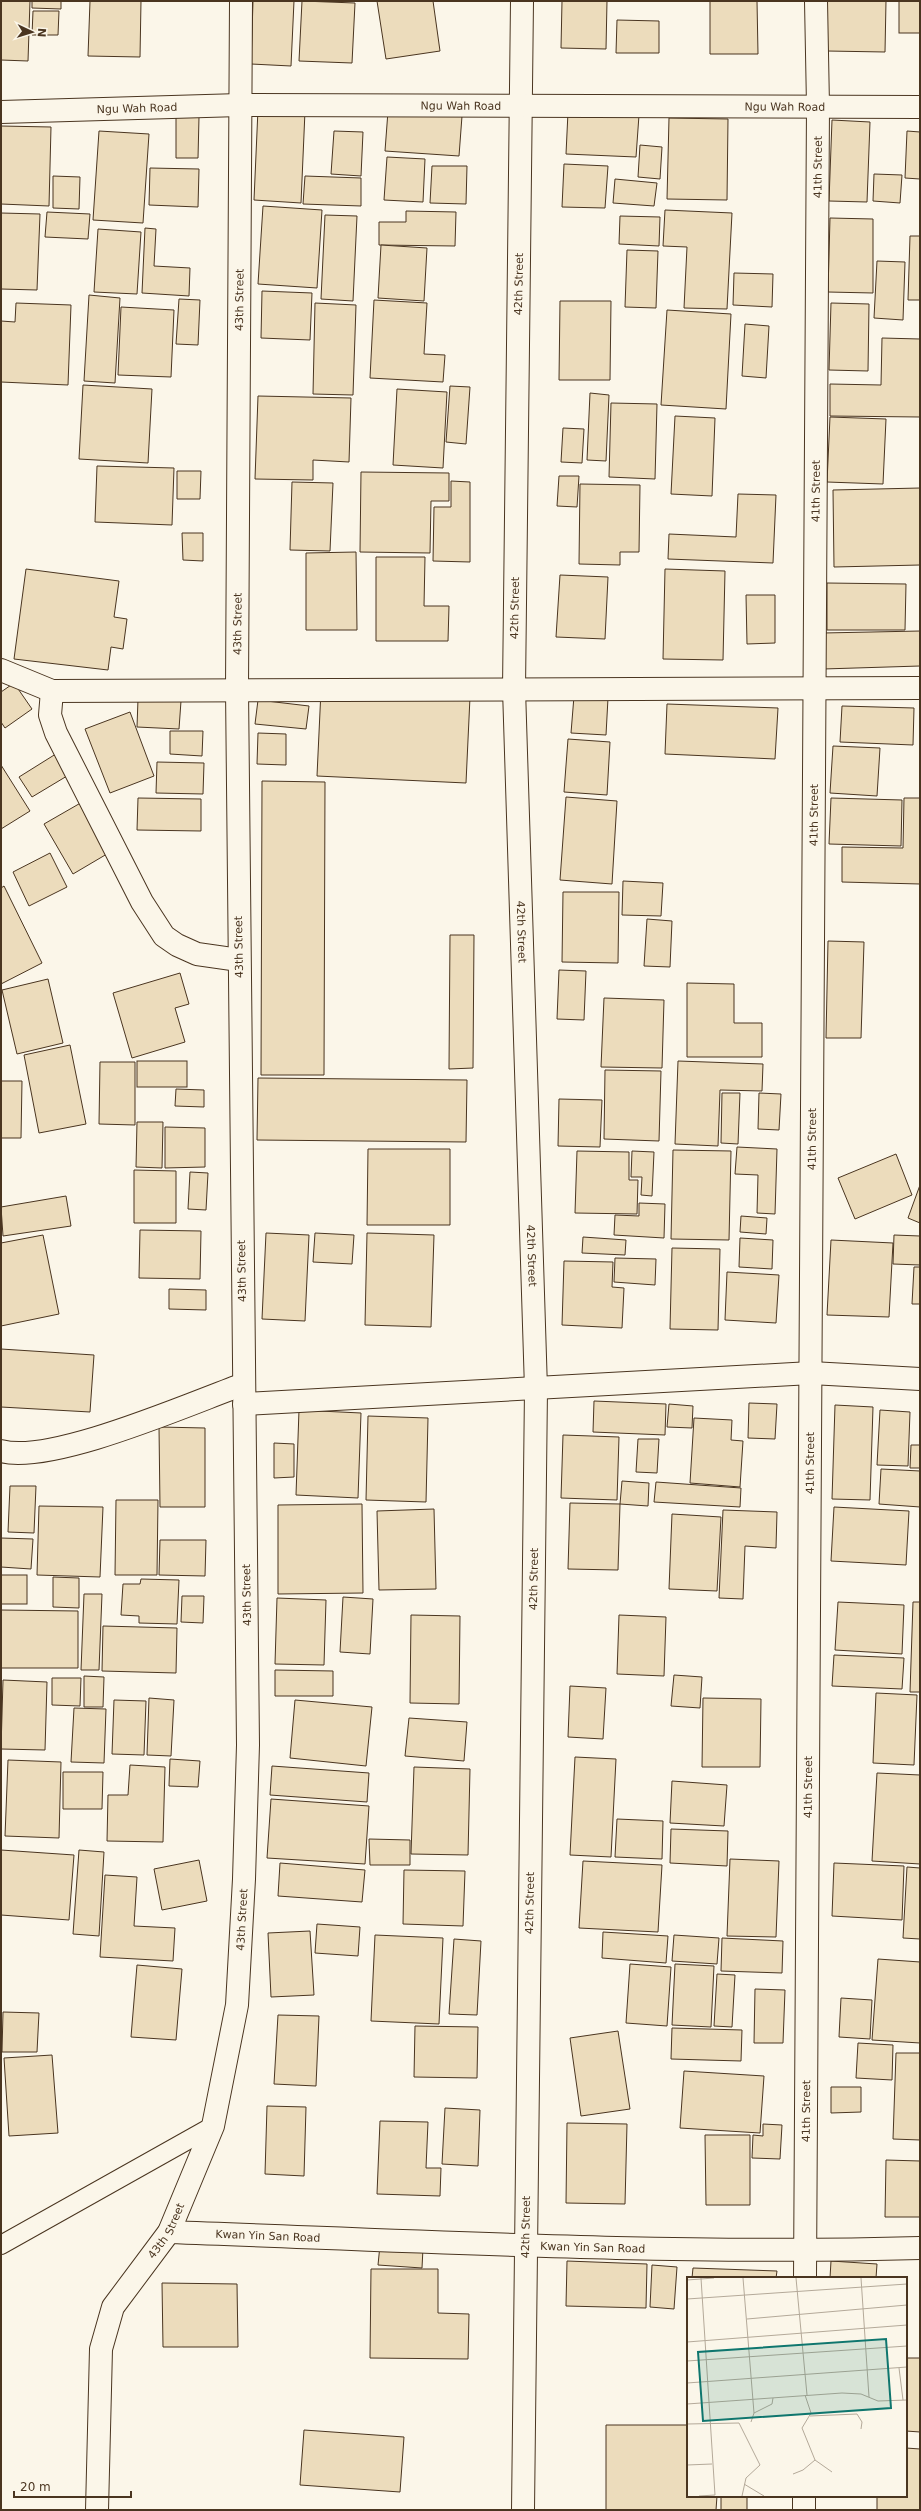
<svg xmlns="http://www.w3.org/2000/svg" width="921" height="2511" viewBox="0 0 921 2511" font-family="'DejaVu Sans',sans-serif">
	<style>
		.building { fill: #ecdcbc; stroke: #4a3520 }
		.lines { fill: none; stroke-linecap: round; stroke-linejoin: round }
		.service-casing { stroke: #4a3520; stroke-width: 20 }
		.minor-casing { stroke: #4a3520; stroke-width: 24 }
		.service { stroke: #fbf6e9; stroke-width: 18 }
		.minor { stroke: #fbf6e9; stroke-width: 22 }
		.labels { text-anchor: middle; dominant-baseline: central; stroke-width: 3; stroke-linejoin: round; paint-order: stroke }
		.street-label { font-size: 11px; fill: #4a3520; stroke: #fbf6e9 }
		.inset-road { fill: none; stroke: #b4a999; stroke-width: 1 }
		.view { fill: #0f766e; fill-opacity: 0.15; stroke: #0f766e; stroke-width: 2 }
		.inset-edge { fill: none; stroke: #4a3520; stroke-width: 2 }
	</style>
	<rect width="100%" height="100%" fill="#fbf6e9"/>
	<!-- building -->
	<g class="building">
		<polygon points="1,1 30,1 28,61 1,60"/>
		<polygon points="32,1 61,1 61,9 32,8"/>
		<polygon points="90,1 141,1 140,57 88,56"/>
		<polygon points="253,1 294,1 291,66 251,64"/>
		<polygon points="302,1 355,3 352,63 299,61"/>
		<polygon points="377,1 433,1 440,51 386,59"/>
		<polygon points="562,1 607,1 606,49 561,48"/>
		<polygon points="710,1 757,1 758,54 710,54"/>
		<polygon points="827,1 886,1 885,52 827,51"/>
		<rect x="899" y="1" width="21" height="32"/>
		<polygon points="33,11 59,11 58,35 32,35"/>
		<polygon points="617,20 659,21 659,53 616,53"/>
		<polygon points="258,109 305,111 301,203 254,200"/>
		<polygon points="388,111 462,116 459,156 385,151"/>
		<polygon points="568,112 639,115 636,157 566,154"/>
		<polygon points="176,116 199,117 198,158 176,158"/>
		<polygon points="669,118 728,119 727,200 667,199"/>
		<polygon points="832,120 870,122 867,202 829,201"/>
		<polygon points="1,126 51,127 49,206 1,204"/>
		<polygon points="99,131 149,134 143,223 93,220"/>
		<polygon points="334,131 363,132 361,176 331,174"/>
		<polygon points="907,131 920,132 920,179 905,178"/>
		<polygon points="640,145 662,147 660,179 638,177"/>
		<polygon points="387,157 425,159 423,202 384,200"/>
		<polygon points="564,164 608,166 605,208 562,207"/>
		<polygon points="432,166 467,166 466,204 430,203"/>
		<polygon points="150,168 199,169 198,207 149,205"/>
		<polygon points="874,174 902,175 900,203 873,201"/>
		<polygon points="53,176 80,177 79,209 53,208"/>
		<polygon points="305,176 361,178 361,206 303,204"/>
		<polygon points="615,179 657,183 654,206 613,203"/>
		<polygon points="263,206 322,210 317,288 258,284"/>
		<polygon points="665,210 732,213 727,309 684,308 687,247 663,246"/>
		<polygon points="406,211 456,212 455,246 379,245 379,222 406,222"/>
		<polygon points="47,212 90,214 88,239 45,237"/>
		<polygon points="1,213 40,214 37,290 1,289"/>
		<polygon points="325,215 357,216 353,301 321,299"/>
		<polygon points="620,216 660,217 659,246 619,244"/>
		<polygon points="830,218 873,219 873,293 828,292"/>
		<polygon points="145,228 156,229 154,266 190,268 189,296 142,293"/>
		<polygon points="98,229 141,232 137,294 94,292"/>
		<polygon points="910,236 920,236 920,300 908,300"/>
		<polygon points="381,245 427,248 424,301 378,298"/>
		<polygon points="627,250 658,251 656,308 625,307"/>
		<polygon points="877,261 905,262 903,320 874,318"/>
		<polygon points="734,273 773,274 772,307 733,305"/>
		<polygon points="262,291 312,293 310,340 261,338"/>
		<polygon points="89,295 120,298 115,383 84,381"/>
		<polygon points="179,299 200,300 198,345 176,344"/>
		<polygon points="374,300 427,303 424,354 445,355 443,382 370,378"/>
		<polygon points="560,301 611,301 610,380 559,380"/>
		<polygon points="16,303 71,305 68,385 1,382 1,321 15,322"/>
		<polygon points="315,303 356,305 353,395 313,394"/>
		<polygon points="831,303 869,304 868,371 829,370"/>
		<polygon points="121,307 174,310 171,377 118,375"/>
		<polygon points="667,310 731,314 726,409 661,405"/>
		<polygon points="745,324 769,326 766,378 742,376"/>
		<polygon points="882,338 920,339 920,417 830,416 830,384 881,385"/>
		<polygon points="83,385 152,389 148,463 79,459"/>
		<polygon points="450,386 470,387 466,444 446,442"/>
		<polygon points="397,389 447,392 443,468 393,465"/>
		<polygon points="590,393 609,395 606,461 587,460"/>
		<polygon points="258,396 351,398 349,462 313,460 313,480 255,479"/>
		<polygon points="611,403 657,404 655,479 609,477"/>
		<polygon points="675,416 715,418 712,496 671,494"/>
		<polygon points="830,417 886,419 883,484 827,482"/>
		<polygon points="563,428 584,429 582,463 561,462"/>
		<polygon points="97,466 174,468 172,525 95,522"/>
		<polygon points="177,471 201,471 200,499 177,499"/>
		<polygon points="361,472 449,473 449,501 431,501 430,553 360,552"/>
		<polygon points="559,476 579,476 577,507 557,506"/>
		<polygon points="451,481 470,482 470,562 433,561 434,507 451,507"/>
		<polygon points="292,482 333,483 330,551 290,550"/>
		<polygon points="580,484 640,485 639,552 620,552 620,565 579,564"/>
		<polygon points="920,488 920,565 834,567 833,490"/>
		<polygon points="738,494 776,495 773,563 668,559 669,534 736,537"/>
		<polygon points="182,533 203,533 203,561 183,560"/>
		<polygon points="356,552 357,630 306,630 306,553"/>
		<polygon points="376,557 425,557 424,606 449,606 448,641 376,641"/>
		<polygon points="26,569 119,581 114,617 127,619 123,649 111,647 108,670 14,659"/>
		<polygon points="665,569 725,571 723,660 663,659"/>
		<polygon points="560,575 608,577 605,639 556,637"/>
		<polygon points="827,583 906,584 905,630 827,630"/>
		<polygon points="746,595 775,595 775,643 747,644"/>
		<polygon points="920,631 920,666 823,669 823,633"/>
		<polygon points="14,683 32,709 5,728 1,722 1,692"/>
		<polygon points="321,690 470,697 466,783 317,776"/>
		<polygon points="574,696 608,698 606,735 571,733"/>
		<polygon points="138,699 181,701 179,729 137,727"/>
		<polygon points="258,700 309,706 306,729 255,724"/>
		<polygon points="667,704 778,708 775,759 665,754"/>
		<polygon points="842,706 914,708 913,745 840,742"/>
		<polygon points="130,712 154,776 110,793 85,729"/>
		<polygon points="170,731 203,731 202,756 170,754"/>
		<polygon points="258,733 286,734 286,765 257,764"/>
		<polygon points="568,739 610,742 607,795 564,792"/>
		<polygon points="833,746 880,748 877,796 830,793"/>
		<polygon points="59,752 72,773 32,797 19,777"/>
		<polygon points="157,762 204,763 203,794 156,793"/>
		<polygon points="1,765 30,811 1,829"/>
		<polygon points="262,781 325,782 324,1075 261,1075"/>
		<polygon points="566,797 617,801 612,884 560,880"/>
		<polygon points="138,798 201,799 201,831 137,830"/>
		<polygon points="831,798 902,800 901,846 829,844"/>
		<polygon points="904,798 920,798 920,884 842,882 842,847 903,848"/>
		<polygon points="84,801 112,851 73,874 44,824"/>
		<polygon points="50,853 67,887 29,906 13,872"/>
		<polygon points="623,881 663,883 661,916 622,915"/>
		<polygon points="4,886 42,963 1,984 1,888"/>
		<polygon points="563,892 619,892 618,963 562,962"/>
		<polygon points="647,919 672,921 670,967 644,966"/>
		<polygon points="450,935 474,935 473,1068 449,1069"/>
		<polygon points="828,941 864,942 861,1038 826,1038"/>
		<polygon points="559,970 586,971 584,1020 557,1019"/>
		<polygon points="180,973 189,1004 175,1008 185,1042 132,1058 113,993"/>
		<polygon points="48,979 63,1043 17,1054 2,990"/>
		<polygon points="687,983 734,984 734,1023 762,1023 762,1057 687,1057"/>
		<polygon points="604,998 664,1000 662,1068 601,1067"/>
		<polygon points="70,1045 86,1124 39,1133 24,1055"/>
		<rect x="137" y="1061" width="50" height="26"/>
		<polygon points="678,1061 763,1064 762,1091 720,1090 718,1146 675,1144"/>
		<polygon points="100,1062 135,1062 135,1125 99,1124"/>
		<polygon points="605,1070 661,1071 659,1141 604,1139"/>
		<polygon points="258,1078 467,1080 466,1142 257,1140"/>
		<polygon points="1,1081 22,1081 21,1138 1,1138"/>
		<polygon points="176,1089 204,1090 204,1107 175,1106"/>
		<polygon points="722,1093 740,1093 738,1144 721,1143"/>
		<polygon points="759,1093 781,1094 779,1130 758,1129"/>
		<polygon points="559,1099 602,1100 600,1147 558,1146"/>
		<polygon points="137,1122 163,1122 162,1168 136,1167"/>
		<polygon points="165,1127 205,1128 205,1167 165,1168"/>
		<polygon points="737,1147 777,1149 775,1214 757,1213 758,1175 735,1174"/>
		<polygon points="368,1149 450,1149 450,1225 367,1225"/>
		<polygon points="673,1150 731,1151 729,1240 671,1239"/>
		<polygon points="577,1151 629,1152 629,1180 638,1180 637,1214 575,1213"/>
		<polygon points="632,1151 654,1152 652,1196 641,1195 642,1177 631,1177"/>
		<polygon points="896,1154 912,1195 855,1219 838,1178"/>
		<polygon points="134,1170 176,1171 176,1223 134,1223"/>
		<polygon points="190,1172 208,1173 206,1210 188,1209"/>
		<polygon points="920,1185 920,1223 908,1218"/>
		<polygon points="66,1196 71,1226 3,1236 1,1207"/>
		<polygon points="639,1203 665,1204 664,1238 614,1235 615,1215 639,1216"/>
		<polygon points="741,1216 767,1218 766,1234 740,1232"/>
		<polygon points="140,1230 201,1231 200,1279 139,1278"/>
		<polygon points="266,1233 309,1235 305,1321 262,1319"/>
		<polygon points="315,1233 354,1235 352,1264 313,1262"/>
		<polygon points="367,1233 434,1235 431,1327 365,1325"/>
		<polygon points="43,1235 59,1314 1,1326 1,1243"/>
		<polygon points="894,1235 920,1236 920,1265 893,1264"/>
		<polygon points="583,1237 626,1240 625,1255 582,1253"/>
		<polygon points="740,1238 773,1240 772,1269 739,1267"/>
		<polygon points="831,1240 893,1243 889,1317 827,1315"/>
		<polygon points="672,1248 720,1249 718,1330 670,1329"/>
		<polygon points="615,1258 656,1259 655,1285 614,1282"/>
		<polygon points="564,1261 613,1262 612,1287 624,1288 622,1328 562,1325"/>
		<polygon points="914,1267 920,1267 920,1304 912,1304"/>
		<polygon points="727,1272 779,1275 776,1323 725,1320"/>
		<polygon points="169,1289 206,1290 206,1310 169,1309"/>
		<polygon points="1,1349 94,1355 90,1412 1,1407"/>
		<polygon points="594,1401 666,1404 665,1435 593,1432"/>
		<polygon points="749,1403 777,1404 775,1439 748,1438"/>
		<polygon points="669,1404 693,1406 692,1428 667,1427"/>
		<polygon points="835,1405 873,1407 870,1500 832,1499"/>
		<polygon points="299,1410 361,1413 358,1498 296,1495"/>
		<polygon points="880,1410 910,1412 908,1466 877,1465"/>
		<polygon points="368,1416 428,1418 426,1502 366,1500"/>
		<polygon points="694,1418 732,1420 731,1440 743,1441 740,1487 690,1483"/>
		<polygon points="159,1427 205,1428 205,1507 160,1507"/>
		<polygon points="563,1435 619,1437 617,1500 561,1498"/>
		<polygon points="638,1439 659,1439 657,1473 636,1472"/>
		<polygon points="274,1443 294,1444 294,1477 274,1478"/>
		<polygon points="911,1445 920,1445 920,1468 910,1468"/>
		<polygon points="881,1469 920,1471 920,1507 879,1504"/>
		<polygon points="622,1481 649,1483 648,1506 620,1504"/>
		<polygon points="656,1482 741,1488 740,1507 654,1502"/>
		<polygon points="10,1486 36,1486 34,1533 8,1532"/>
		<polygon points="116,1500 158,1500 157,1575 115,1575"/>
		<polygon points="570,1503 620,1504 618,1570 568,1569"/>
		<polygon points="362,1504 363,1593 278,1594 278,1505"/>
		<polygon points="39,1506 103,1507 100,1577 37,1575"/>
		<polygon points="834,1507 909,1511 906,1565 831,1561"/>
		<polygon points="434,1509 436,1589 379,1590 377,1511"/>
		<polygon points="723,1510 777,1512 776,1548 745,1546 743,1599 719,1598"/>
		<polygon points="672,1514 721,1517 717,1591 669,1589"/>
		<polygon points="1,1538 33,1539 31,1569 1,1567"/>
		<polygon points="160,1540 206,1540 205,1576 159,1575"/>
		<rect x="1" y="1575" width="26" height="29"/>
		<polygon points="53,1577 79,1578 79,1608 53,1607"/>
		<polygon points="141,1579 179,1580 177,1624 139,1623 139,1616 121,1615 123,1584 140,1584"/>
		<polygon points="84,1594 102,1594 99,1670 81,1670"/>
		<polygon points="182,1596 204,1596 203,1623 181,1622"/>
		<polygon points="343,1597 373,1599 370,1654 340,1652"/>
		<polygon points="277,1598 326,1600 324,1665 275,1664"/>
		<polygon points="838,1602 904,1605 902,1654 835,1650"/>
		<polygon points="913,1602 920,1602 920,1692 910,1692"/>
		<polygon points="1,1610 78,1611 78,1668 1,1668"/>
		<polygon points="411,1615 460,1616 459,1704 410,1703"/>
		<polygon points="619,1615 666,1617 664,1676 617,1674"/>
		<polygon points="103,1626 177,1628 176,1673 102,1671"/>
		<polygon points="834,1655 904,1658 902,1689 832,1686"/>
		<polygon points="275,1670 333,1671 333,1696 275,1696"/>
		<polygon points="674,1675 702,1677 700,1708 671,1706"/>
		<polygon points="84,1676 104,1677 103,1707 84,1707"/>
		<polygon points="52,1678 81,1678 80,1706 52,1705"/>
		<polygon points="3,1680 47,1682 45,1750 1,1749"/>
		<polygon points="570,1686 606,1688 603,1739 568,1737"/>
		<polygon points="876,1693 917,1695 914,1765 873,1763"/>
		<polygon points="149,1698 174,1700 171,1756 147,1755"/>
		<polygon points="703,1698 761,1699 760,1767 702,1767"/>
		<polygon points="114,1700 146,1701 144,1755 112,1754"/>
		<polygon points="295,1700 372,1707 366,1766 290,1758"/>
		<polygon points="74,1708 106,1709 104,1763 71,1762"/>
		<polygon points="409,1718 467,1722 464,1761 405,1756"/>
		<polygon points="575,1757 616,1759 611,1857 570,1855"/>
		<polygon points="170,1759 200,1761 198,1787 169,1786"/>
		<polygon points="8,1760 61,1762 59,1838 5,1836"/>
		<polygon points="130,1765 165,1767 163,1842 107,1841 108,1795 128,1795"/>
		<polygon points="272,1766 369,1773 367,1802 270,1795"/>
		<polygon points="414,1767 470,1769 468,1855 411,1854"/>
		<polygon points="63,1772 103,1772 102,1809 63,1809"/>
		<polygon points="877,1773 920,1775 920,1864 872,1861"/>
		<polygon points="672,1781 727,1785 724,1826 670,1823"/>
		<polygon points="271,1799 369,1806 365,1864 267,1858"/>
		<polygon points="617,1819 663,1821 662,1859 615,1857"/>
		<polygon points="671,1829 728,1831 727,1866 670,1863"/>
		<polygon points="369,1839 410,1840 410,1865 370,1865"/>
		<polygon points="1,1850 74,1855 69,1920 1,1915"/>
		<polygon points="79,1850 104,1852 99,1936 73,1934"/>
		<polygon points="730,1859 779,1861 776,1937 727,1936"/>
		<polygon points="199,1860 207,1901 162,1910 154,1869"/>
		<polygon points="583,1861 662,1865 658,1932 579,1928"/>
		<polygon points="280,1863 365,1870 362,1902 278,1896"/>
		<polygon points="834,1863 904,1866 902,1920 832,1916"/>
		<polygon points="907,1867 920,1868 920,1939 903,1938"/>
		<polygon points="404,1870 465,1871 463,1926 403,1924"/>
		<polygon points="105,1875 137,1877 134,1926 175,1928 173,1961 100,1957"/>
		<polygon points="317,1924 360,1927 358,1956 315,1953"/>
		<polygon points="310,1931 314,1995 271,1997 268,1933"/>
		<polygon points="603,1932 668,1936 666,1963 602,1958"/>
		<polygon points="375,1935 443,1938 439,2024 371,2021"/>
		<polygon points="674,1935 719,1938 717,1964 672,1961"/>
		<polygon points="722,1938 783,1941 782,1973 721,1971"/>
		<polygon points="454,1939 481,1941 477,2015 449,2014"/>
		<polygon points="878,1959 920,1962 920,2043 872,2040"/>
		<polygon points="630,1964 671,1967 667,2026 626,2023"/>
		<polygon points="675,1964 714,1966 711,2027 672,2025"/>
		<polygon points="137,1965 182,1969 176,2040 131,2037"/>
		<polygon points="717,1974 735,1975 732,2027 714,2026"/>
		<polygon points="755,1989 785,1990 783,2043 754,2043"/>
		<polygon points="841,1998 872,2000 870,2039 839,2037"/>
		<polygon points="3,2012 39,2013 37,2052 2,2052"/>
		<polygon points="278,2015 319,2016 316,2086 274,2084"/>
		<polygon points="415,2026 478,2027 477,2078 414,2077"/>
		<polygon points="672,2028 742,2030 741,2061 671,2059"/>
		<polygon points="618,2031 630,2109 581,2116 570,2038"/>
		<polygon points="858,2043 893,2045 892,2080 856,2078"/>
		<polygon points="896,2053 920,2053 920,2140 893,2139"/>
		<polygon points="52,2055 58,2133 9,2136 4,2058"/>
		<polygon points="684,2071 764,2076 760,2133 680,2128"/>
		<polygon points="831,2087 861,2087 861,2112 831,2113"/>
		<polygon points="267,2106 306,2107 304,2176 265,2174"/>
		<polygon points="445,2108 480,2110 478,2166 442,2164"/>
		<polygon points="380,2121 428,2122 426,2168 441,2168 440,2196 377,2194"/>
		<polygon points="567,2123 627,2124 625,2204 566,2203"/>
		<polygon points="763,2124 782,2125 780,2159 752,2158 753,2135 763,2136"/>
		<polygon points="705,2135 750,2135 750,2205 706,2205"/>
		<polygon points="886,2160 920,2161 920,2217 885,2217"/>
		<polygon points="380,2245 423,2248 422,2268 378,2265"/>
		<polygon points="567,2261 647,2264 646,2308 566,2306"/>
		<polygon points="831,2261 877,2264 876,2278 830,2278"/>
		<polygon points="652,2265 677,2267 674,2309 650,2307"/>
		<polygon points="693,2268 777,2271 776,2278 692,2278"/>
		<polygon points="371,2269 438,2269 438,2313 469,2314 468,2359 370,2358"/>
		<polygon points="162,2283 237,2284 238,2347 163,2347"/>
		<polygon points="906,2358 920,2358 920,2432 906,2431"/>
		<polygon points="606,2425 688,2425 688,2496 717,2496 716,2510 606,2510"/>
		<polygon points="304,2430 404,2437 400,2492 300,2485"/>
		<polygon points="906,2448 920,2449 920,2510 877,2510 877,2496 906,2496"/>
		<rect x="721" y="2496" width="26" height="14"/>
	</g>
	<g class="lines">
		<!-- service casing -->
		<g class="service-casing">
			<polyline id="service" points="1,2245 213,2126"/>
		</g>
		<!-- minor casing -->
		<g class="minor-casing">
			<g id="minor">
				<path id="s1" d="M522,1l-8,688 22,700 -13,1121"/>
				<path id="s2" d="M1,112l239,-7 680,2"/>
				<polyline points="1,670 52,691 920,688"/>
				<polyline points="52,691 50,715 56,733 142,902 164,936 177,945 197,954 239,960"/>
				<polyline points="244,1404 811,1373 920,1379"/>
				<path d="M1,1451c50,14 190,-48 243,-67"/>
				<path id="s3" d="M169,2232c250,9 501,23 751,16"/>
				<path id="s4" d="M805,2278l13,-2172 -2,-105"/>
				<path id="s5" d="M97,2510l4,-161 12,-42 56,-75 44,-106 24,-121 7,-126 4,-134 -11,-1056 4,-688"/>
				<polyline points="804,2510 804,2496"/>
			</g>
		</g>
		<!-- service -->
		<use href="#service" class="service"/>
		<!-- minor -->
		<use href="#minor" class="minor"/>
	</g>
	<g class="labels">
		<!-- street labels -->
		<g class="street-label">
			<text stroke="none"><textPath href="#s2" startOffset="460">Ngu Wah Road</textPath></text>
			<text stroke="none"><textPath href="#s2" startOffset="784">Ngu Wah Road</textPath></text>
			<text stroke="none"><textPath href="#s2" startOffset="136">Ngu Wah Road</textPath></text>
			<text stroke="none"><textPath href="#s4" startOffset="2111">41th Street</textPath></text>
			<text transform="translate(519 284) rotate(-89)">42th Street</text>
			<text stroke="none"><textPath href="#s5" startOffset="2242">43th Street</textPath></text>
			<text stroke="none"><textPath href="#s4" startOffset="1787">41th Street</textPath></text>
			<text transform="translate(515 608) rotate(-89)">42th Street</text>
			<text stroke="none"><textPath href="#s5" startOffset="1918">43th Street</textPath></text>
			<text stroke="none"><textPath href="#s4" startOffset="1463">41th Street</textPath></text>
			<text stroke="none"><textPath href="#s1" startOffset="931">42th Street</textPath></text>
			<text transform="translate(239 947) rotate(-91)">43th Street</text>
			<text stroke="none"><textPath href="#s4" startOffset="1139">41th Street</textPath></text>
			<text stroke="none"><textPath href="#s1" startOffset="1255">42th Street</textPath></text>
			<text transform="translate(242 1271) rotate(-91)">43th Street</text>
			<text stroke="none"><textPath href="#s4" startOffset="815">41th Street</textPath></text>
			<text transform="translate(534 1579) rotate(-89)">42th Street</text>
			<text transform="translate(247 1595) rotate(-91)">43th Street</text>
			<text stroke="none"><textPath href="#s4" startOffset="491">41th Street</textPath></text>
			<text transform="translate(530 1903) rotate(-89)">42th Street</text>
			<text stroke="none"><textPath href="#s5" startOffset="622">43th Street</textPath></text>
			<text stroke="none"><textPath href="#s4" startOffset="167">41th Street</textPath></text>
			<text transform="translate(526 2227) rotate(-89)">42th Street</text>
			<text stroke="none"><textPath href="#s5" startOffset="298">43th Street</textPath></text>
			<text stroke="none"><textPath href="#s3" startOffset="99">Kwan Yin San Road</textPath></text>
			<text stroke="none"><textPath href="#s3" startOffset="424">Kwan Yin San Road</textPath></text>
		</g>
	</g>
	<!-- overview -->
	<g transform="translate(687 2277)">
		<rect width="220" height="220" fill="#fbf6e9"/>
		<path class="inset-road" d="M14,1l14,217M56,1l11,135 -3,9M109,1l11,117M174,1l8,119M0,3l27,-2M0,22l220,-15M60,42l160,-14M0,65l220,-17M0,84l220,-15M212,91l4,32M0,106l220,-16M118,118l6,18 -9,15 13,32M0,127l155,-11 19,1 17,7 29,-1M67,136l18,-9 1,-6M123,139l47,-2 5,8 -1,7M0,147l52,-1 21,42 -14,13 -4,18M0,188l25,-1M106,197l10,-4 12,-10 17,12M57,207l20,12M12,219l16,-1"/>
		<path class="view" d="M199,62l5,69 -188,13 -5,-69z"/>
		<rect width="220" height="220" class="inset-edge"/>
	</g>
	<!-- border -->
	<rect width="921" height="2511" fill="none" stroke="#4a3520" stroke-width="4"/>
	<!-- north arrow -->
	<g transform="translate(32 32) rotate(94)" stroke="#fbf6e9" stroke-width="3" paint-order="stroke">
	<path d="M0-3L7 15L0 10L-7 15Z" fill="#4a3520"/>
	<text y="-6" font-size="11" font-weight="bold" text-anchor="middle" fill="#4a3520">N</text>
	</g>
	<!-- scale -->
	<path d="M14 2491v6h117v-6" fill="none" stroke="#4a3520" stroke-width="2"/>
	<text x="20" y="2491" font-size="12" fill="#4a3520" stroke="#fbf6e9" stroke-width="3" paint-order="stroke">20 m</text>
</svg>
